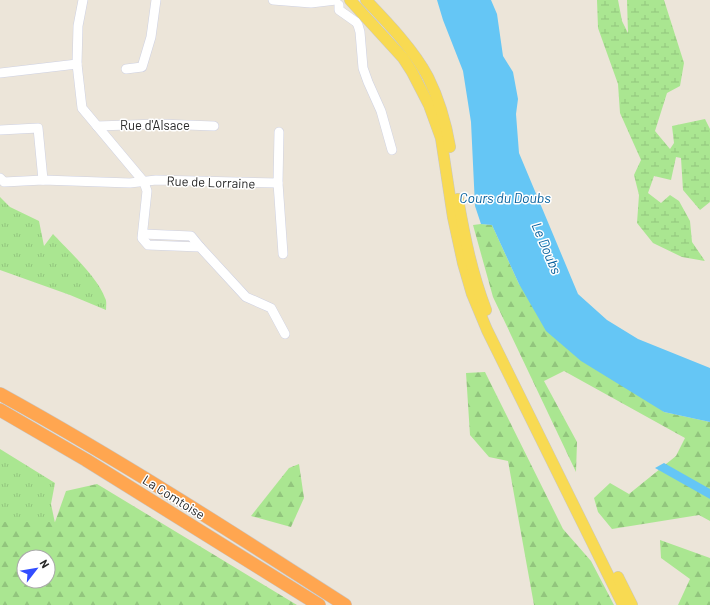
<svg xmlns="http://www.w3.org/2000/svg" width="710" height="605" viewBox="0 0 710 605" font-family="Barlow,sans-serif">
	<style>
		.grass { fill: url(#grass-tufts) }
		.forest { fill: url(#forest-firs); fill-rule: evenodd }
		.wetland { fill: url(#wetland-marsh) }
		.water { fill: #65c6f5 }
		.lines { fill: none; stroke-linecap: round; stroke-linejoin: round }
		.minor-casing { stroke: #ced1e2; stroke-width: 10 }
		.major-casing { stroke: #c7c7c7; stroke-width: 12 }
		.highway-casing { stroke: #c7c7c7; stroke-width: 14 }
		.minor { stroke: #fff; stroke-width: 9 }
		.major { stroke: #f8da52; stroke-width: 11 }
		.highway { stroke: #ffa650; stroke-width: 13 }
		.labels { text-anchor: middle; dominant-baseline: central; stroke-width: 3; stroke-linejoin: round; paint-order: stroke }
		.street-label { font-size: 13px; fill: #282828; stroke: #fff }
		.water-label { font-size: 14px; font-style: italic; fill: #06619e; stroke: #fff }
	</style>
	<defs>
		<pattern id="grass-tufts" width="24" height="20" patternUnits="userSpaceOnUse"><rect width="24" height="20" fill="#aae691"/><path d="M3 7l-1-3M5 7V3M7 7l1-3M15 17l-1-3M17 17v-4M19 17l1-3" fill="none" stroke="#92c57d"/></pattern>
		<pattern id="forest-firs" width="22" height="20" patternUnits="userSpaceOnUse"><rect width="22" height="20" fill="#aae691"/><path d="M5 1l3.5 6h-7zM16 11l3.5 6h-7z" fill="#92c57d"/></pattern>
		<pattern id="wetland-marsh" width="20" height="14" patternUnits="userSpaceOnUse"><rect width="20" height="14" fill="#aae691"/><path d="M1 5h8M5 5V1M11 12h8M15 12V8" fill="none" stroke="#92c57d"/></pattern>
	</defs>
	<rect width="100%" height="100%" fill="#ece5d9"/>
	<!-- grass -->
	<g class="grass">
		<path d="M0,197l10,10 29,14 5,25 9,-12c14,15 46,45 52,64 2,3 1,8 1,12l-36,-15 -70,-25z"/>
		<polygon points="0,449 55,483 51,504 55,523 0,522"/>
	</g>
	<!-- forest -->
	<g class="forest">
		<polygon points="481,224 492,225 519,284 664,412 710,422 710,521 699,515 612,529 598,512 594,498 610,483 629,494 676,456 685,438 564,371 544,381 577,442 576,472 493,297 473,225"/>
		<polygon points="485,372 563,529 591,561 614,605 534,605 508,461 489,457 470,435 466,373"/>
		<polygon points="299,464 304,498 291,527 251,516 289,468"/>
		<path d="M97,484l200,121h-297v-83h55l11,-31zM24,557h24v24h-24z"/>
		<polygon points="660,540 710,558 710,605 678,605 690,579 661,558"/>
	</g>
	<!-- wetland -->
	<polygon class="wetland" points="597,0 618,0 622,21 628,33 627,0 664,0 684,63 680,86 667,93 655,131 670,149 674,143 672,126 705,119 710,129 710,202 700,210 683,190 681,158 676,157 671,180 654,176 648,193 661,203 670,195 679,201 690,221 692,242 705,261 682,257 653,243 637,223 639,195 634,175 641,160 620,113 618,84 598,28"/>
	<!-- water -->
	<g class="water">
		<polygon points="437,0 491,0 497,14 503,56 513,72 518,99 516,114 519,153 578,294 607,320 638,339 710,368 710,422 664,412 581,361 546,331 519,284 492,225 481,224 475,206 471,122 463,71 443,20"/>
		<polygon points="664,463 710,489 710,499 655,468"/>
	</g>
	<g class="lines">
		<!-- minor casing -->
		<g class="minor-casing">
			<g id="minor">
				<polyline points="83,0 78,26 77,64 82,108 144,182 147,191 142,238 148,245 200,247 246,297 271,308 285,334"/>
				<polyline points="273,0 311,3 336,0"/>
				<polyline points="339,5 339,10 356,22 358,25 360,32 363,68 368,82 381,111 392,150"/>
				<polyline points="126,69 142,67 151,37 156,0"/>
				<polyline points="0,73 77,64"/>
				<polyline points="97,126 159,124 214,126"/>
				<polyline points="0,130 38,128 43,180"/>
				<polyline points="0,178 4,182 43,180 130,183 156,180 278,183 279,132"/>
				<polyline points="278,183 283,254"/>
				<polyline points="143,234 191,236 200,247"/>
			</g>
		</g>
		<!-- major casing -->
		<g class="major-casing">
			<g id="major">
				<polyline points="350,0 403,58 412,72 429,105 441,138 453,217 463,263 472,294 487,330 623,605"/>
				<path d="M366,0c21,22 48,50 62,77 11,22 18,46 22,70"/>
				<path d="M458,199c7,40 14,74 28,111"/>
				<polyline points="618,577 632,605"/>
			</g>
		</g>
		<!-- highway casing -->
		<g class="highway-casing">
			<g id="highway">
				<path d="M0,394c118,65 232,138 345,211"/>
				<polyline points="0,410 86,460 319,605"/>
			</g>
		</g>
		<!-- minor -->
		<use href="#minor" class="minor"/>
		<!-- major -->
		<use href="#major" class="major"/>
		<!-- highway -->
		<use href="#highway" class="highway"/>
	</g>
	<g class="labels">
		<!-- street labels -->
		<g class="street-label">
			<text x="155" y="125">Rue d'Alsace</text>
			<text transform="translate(211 182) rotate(2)">Rue de Lorraine</text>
			<text transform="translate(174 497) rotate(32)">La Comtoise</text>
		</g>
		<!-- water labels -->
		<g class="water-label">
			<text x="505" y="197">Cours du Doubs</text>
			<text transform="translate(547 248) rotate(67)">Le Doubs</text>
		</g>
	</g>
	<!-- north arrow -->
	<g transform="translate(36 569) rotate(59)"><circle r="19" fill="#ffffff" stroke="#a9a9a9"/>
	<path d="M0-3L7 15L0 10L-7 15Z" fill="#324dff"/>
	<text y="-6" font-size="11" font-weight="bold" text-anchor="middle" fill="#282828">N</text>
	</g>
</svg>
